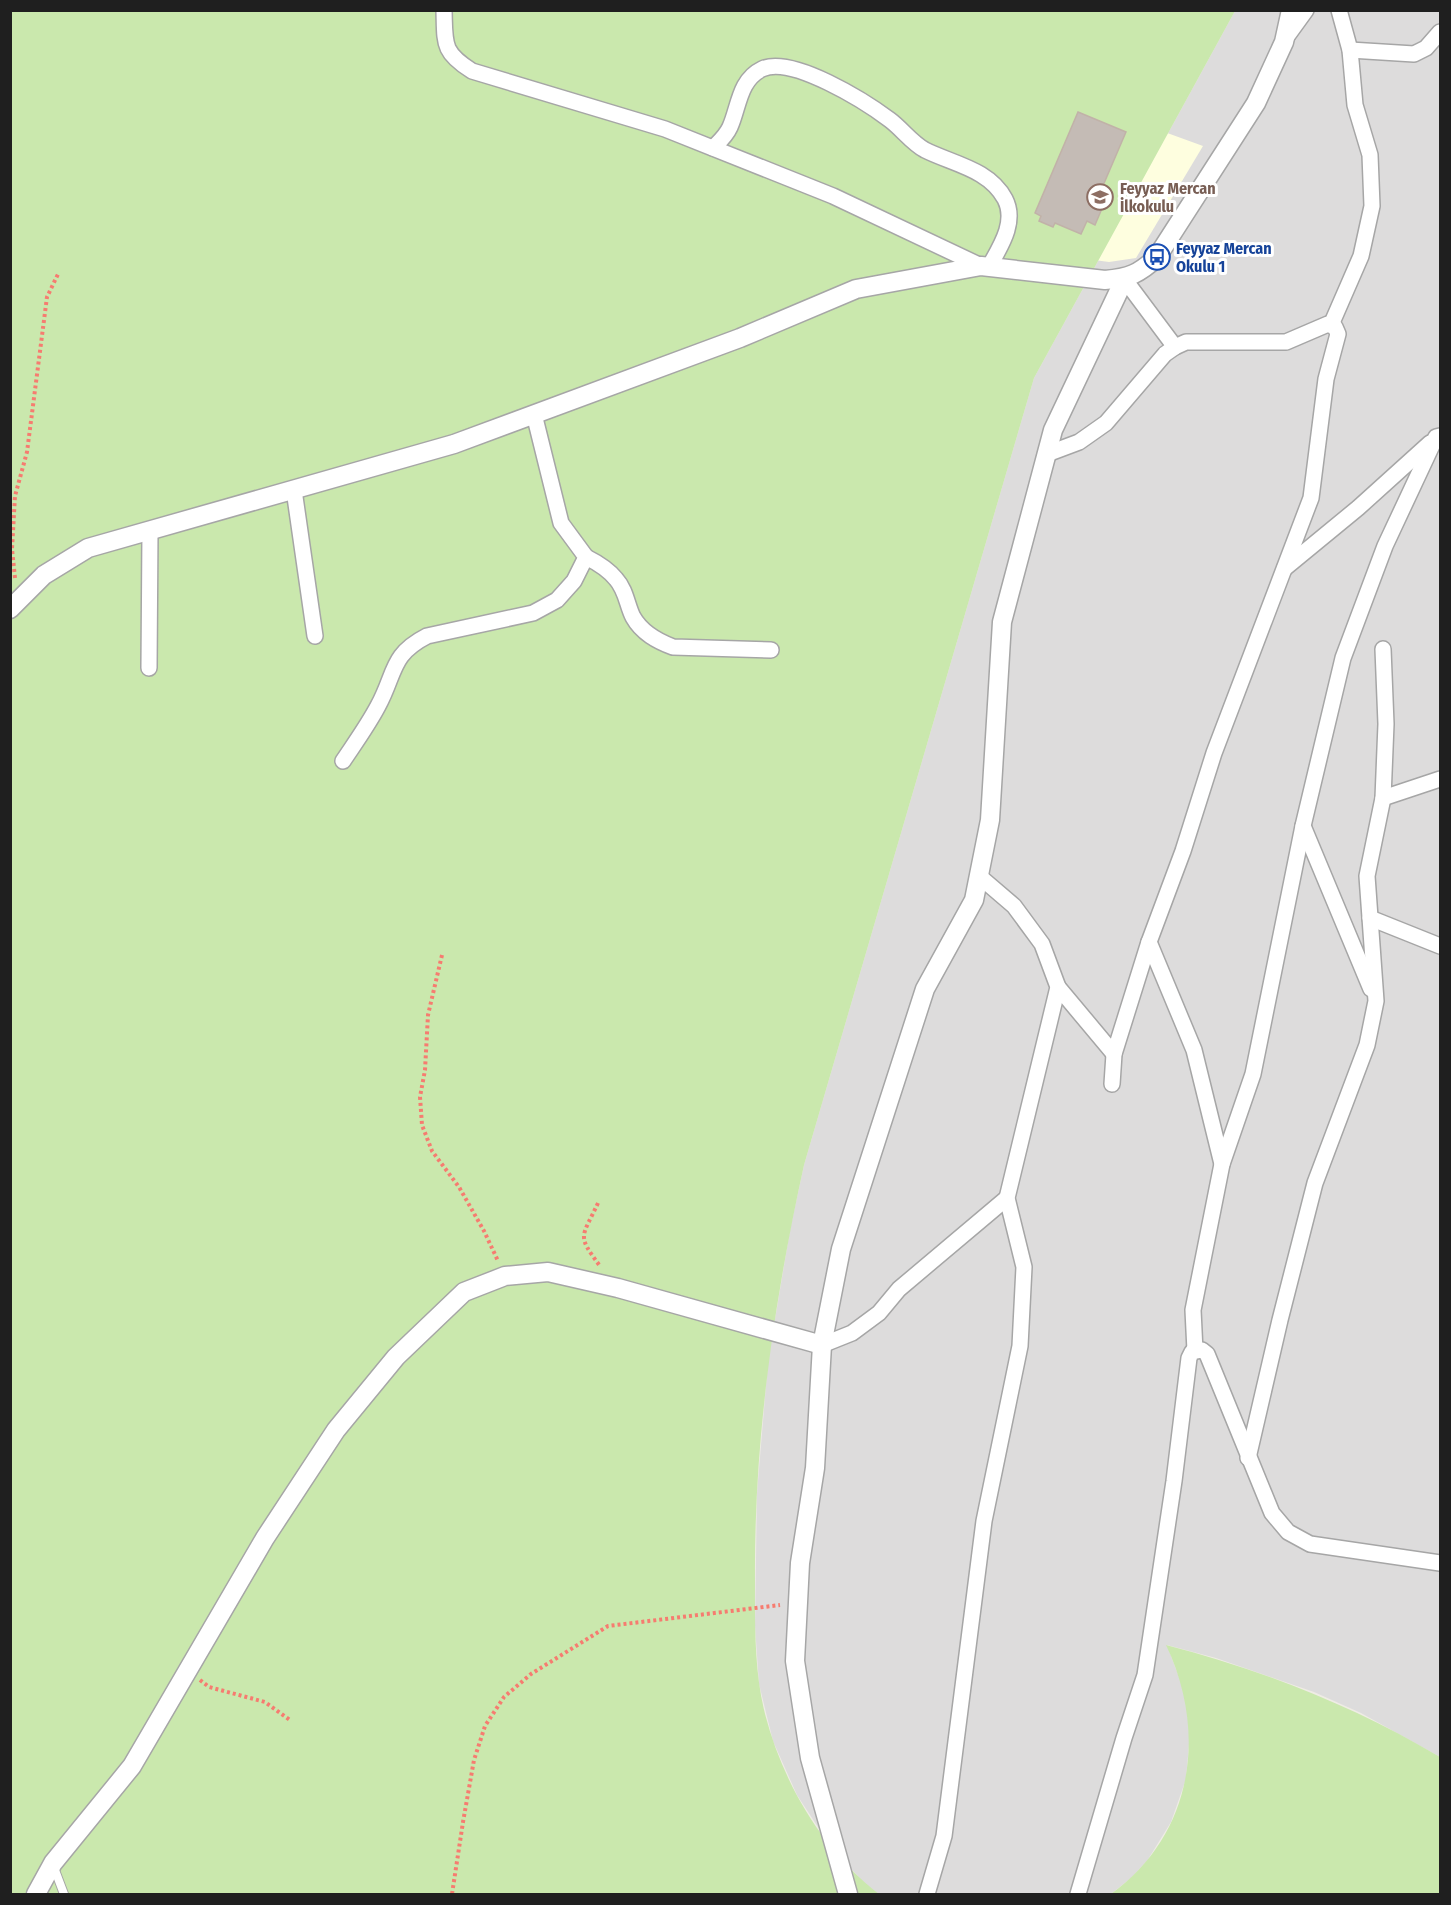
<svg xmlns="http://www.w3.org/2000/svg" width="1451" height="1905" viewBox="0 0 1451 1905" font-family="'Fira Sans Condensed',sans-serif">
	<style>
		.residential { fill: #dddcdc }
		.education { fill: #fefedf }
		.grass { fill: #cae8ad }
		.building { fill: #c4bbb5; stroke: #c1b2a8; stroke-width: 1.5 }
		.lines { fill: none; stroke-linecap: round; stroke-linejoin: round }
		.service-casing { stroke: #a6a6a6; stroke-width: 10 }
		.minor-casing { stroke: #a6a6a6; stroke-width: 18 }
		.tertiary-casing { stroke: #a6a6a6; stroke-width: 21 }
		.path { stroke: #f67c70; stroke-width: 4; stroke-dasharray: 3 3; stroke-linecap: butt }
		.service { stroke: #fff; stroke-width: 8 }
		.minor { stroke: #fff; stroke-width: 15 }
		.tertiary { stroke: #fff; stroke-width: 18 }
		.labels { text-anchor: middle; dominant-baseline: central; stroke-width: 6; stroke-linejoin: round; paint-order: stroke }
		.education-label { font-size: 16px; font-weight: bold; fill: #785e54; stroke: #fff; text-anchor: start }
		.transit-label { font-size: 16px; font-weight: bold; fill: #164399; stroke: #fff; text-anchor: start }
	</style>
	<rect width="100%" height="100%" fill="#efece5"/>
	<!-- residential -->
	<polygon class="residential" points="1235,11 1440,11 1440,1757 1361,1713 1314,1692 1216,1658 1167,1645 1183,1688 1188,1710 1190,1733 1186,1779 1171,1822 1147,1861 1131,1878 1111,1894 879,1894 864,1883 829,1844 797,1795 773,1741 759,1684 755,1626 757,1493 768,1361 790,1230 804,1165 1034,378"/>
	<!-- education -->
	<polygon class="education" points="1071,98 1203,146 1136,258 1109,262 1005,248"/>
	<!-- grass -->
	<g class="grass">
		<path d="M11,11h1224l-201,367 -230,787c-30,136 -50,274 -49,414 0,45 -1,91 10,135 18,69 57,136 114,180h-868z"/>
		<path d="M1166,1645c97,25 188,61 274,112v137h-329c82,-59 97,-161 55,-249z"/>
	</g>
	<!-- building -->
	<polygon class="building" points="1078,112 1126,132 1096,202 1103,206 1095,225 1087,221 1081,234 1055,223 1053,227 1039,221 1041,216 1035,213"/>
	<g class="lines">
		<!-- service casing -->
		<g class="service-casing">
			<polyline id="service" points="53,1865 64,1894"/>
		</g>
		<!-- minor casing -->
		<g class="minor-casing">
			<g id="minor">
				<path d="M444,10c1,34 -2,42 28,61l193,58 168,67 148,70"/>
				<polyline points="1285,39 1306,10"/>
				<polyline points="1350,50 1414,54 1426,48 1440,32"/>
				<path d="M713,148c7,-7 13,-12 17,-21 9,-20 9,-47 32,-58 30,-14 104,33 128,51 12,9 22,23 35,30 28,14 64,19 80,49 12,23 -5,48 -16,68"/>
				<polyline points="1125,280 1175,347"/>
				<polyline points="1331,325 1361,256 1372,206 1370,155 1355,105 1350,50 1339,10"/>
				<polyline points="1047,454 1079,442 1106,423 1165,354 1175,347 1186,342 1286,342 1328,324 1335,327 1338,334 1326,379 1311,498 1214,753 1183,851 1149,942 1114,1054 1112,1084"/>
				<polyline points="294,490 315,636"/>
				<path d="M586,557c12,6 22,12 30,22 10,11 11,26 17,38 9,16 24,24 40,30l98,3"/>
				<polyline points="1285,568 1358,508 1430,443"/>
				<polyline points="149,668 150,531"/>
				<path d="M343,761c12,-18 25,-36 35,-55 18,-33 12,-51 49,-70l106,-23 24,-13 17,-19 12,-24 -25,-34 -27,-109"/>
				<polyline points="1383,798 1440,779"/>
				<polyline points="1303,826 1371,989"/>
				<polyline points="1370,918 1440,946"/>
				<polyline points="1149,942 1194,1050 1222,1164"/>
				<polyline points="1058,987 1114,1054"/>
				<polyline points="822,1345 852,1333 879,1313 899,1289 1007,1198"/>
				<polyline points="1195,1351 1193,1310 1222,1164 1253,1074 1303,826 1343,658 1385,546 1436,437 1440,436"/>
				<polyline points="1248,1458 1280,1320 1315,1183 1367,1045 1376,1001 1367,876 1383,798 1386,724 1383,649"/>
				<polyline points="927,1894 944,1836 984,1521 1020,1346 1024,1267 1007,1198 1058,987 1042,944 1014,906 979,876"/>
				<polyline points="1078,1894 1124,1738 1145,1675 1174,1481 1189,1358 1192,1352 1202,1350 1207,1354 1272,1513 1288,1532 1310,1544 1440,1563"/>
			</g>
		</g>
		<!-- tertiary casing -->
		<g class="tertiary-casing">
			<g id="tertiary">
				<path d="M10,609l34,-34 44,-27 366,-104 286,-106 116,-49 125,-23 124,14c24,-2 34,-6 52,-23l99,-154 28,-61 7,-32"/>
				<polyline points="36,1894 53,1863 132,1766 265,1538 336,1430 396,1357 464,1292 505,1276 548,1272 618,1288 822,1345"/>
				<polyline points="848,1894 810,1758 795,1661 800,1563 815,1468 822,1345 841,1249 925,989 974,900 990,820 1002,622 1053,430 1125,278"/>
			</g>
		</g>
		<!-- path -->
		<g class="path">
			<polyline points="15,578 12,549 15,496 27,452 47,297 59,272"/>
			<polyline points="442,955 428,1015 425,1070 420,1097 422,1125 432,1151 459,1187 484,1231 498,1261"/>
			<path d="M598,1203c-16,35 -22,31 2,63"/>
			<polyline points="200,1680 209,1687 265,1702 290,1720"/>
			<polyline points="452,1894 463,1822 474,1760 485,1726 504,1697 531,1674 608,1626 780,1605"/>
		</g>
		<!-- service -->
		<use href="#service" class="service"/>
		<!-- minor -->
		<use href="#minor" class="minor"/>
		<!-- tertiary -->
		<use href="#tertiary" class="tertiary"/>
	</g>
	<!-- icons -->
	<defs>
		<g id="school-ring" transform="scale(1.35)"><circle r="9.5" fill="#fff" stroke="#8d6e63" stroke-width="1.5"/><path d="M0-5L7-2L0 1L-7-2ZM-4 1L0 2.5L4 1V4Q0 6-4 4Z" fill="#8d6e63"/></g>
		<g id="bus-ring" transform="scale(1.35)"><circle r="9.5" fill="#fff" stroke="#1a4fb4" stroke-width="1.5"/><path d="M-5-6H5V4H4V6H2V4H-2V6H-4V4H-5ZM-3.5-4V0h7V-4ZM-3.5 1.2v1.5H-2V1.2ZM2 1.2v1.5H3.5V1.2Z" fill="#1a4fb4"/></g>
	</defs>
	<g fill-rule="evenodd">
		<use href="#school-ring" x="1100" y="197"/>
		<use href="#bus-ring" x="1157" y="257"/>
	</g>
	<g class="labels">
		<!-- education labels -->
		<g class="education-label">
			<text x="1120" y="188">Feyyaz Mercan<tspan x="1120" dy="18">İlkokulu</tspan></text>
		</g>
		<!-- transit labels -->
		<g class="transit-label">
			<text x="1176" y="248">Feyyaz Mercan<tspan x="1176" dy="18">Okulu 1</tspan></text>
		</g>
	</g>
	<!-- border -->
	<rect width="1451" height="1905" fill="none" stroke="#1f1f1f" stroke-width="24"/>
</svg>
